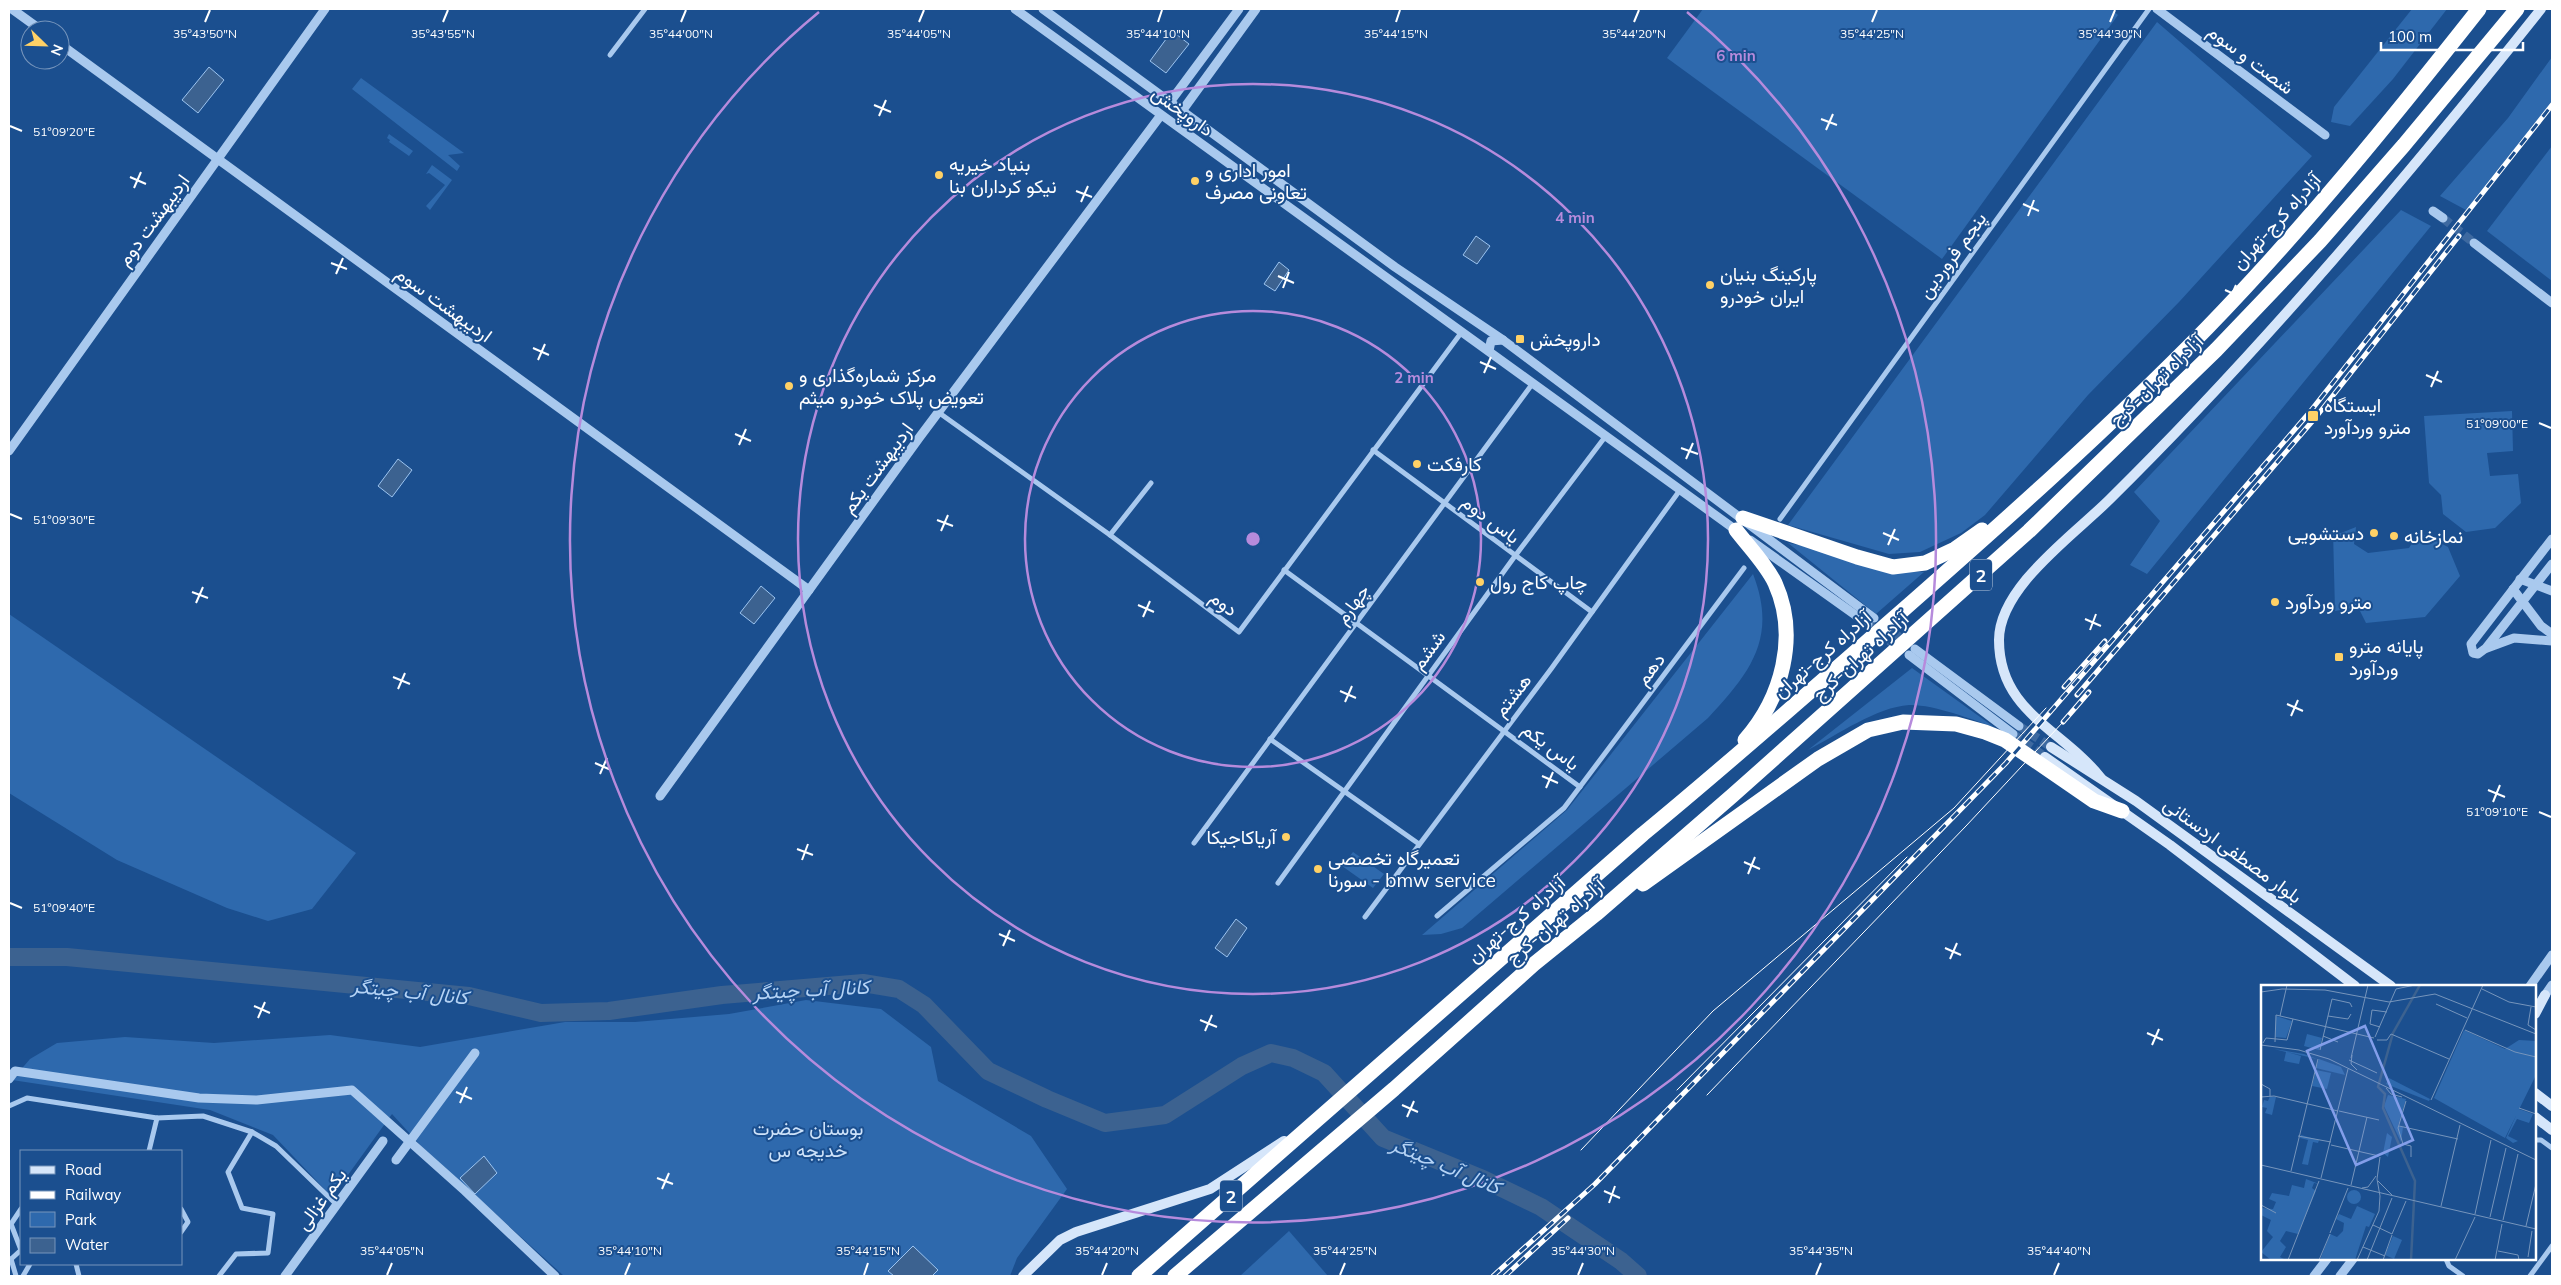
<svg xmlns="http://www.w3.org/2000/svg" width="2561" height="1285" viewBox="0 0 2561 1285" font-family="Mulish,Vazirmatn,sans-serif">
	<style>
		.green { fill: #2e69ad }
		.water { fill: #3c6290; stroke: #9cc4f0 }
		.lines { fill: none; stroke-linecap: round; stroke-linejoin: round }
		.river { stroke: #3c6290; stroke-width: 18 }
		.tertiary-tunnel { stroke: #3d69a0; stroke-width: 9; stroke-dasharray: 9 4.5; stroke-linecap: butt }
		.minor { stroke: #a9c9ee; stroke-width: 5 }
		.tertiary { stroke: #a9c9ee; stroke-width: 9 }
		.secondary { stroke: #d6e6fa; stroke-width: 10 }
		.motorway { stroke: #fff; stroke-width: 15 }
		.tram { stroke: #fff; stroke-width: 1 }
		.rail-casing { stroke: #fff; stroke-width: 5 }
		.rail { stroke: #1b4f8f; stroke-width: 3; stroke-dasharray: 9; stroke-linecap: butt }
		.ticks { fill: none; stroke: #fff; stroke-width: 2 }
		.ring { fill: none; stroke: #b68bdc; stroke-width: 2.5 }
		.poi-dot { fill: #ffd166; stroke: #1b4f8f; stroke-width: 2 }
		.labels { text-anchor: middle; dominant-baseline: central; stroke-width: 4; stroke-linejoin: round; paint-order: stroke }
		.shield { fill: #1b4f8f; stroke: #bbcadd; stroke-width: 1 }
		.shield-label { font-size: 18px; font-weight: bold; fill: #fff }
		.street-label { font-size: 19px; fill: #fff; stroke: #1b4f8f }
		.poi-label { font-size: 19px; fill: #fff; stroke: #1b4f8f; text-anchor: start }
		.park-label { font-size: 19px; fill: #cfe3fa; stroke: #1b4f8f }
		.water-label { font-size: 20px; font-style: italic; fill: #b5d3f5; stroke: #1b4f8f }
		.inset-river { fill: none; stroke: #3c6290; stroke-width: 2.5 }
		.inset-road { fill: none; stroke: #7695bc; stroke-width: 1 }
		.view { fill: #839eea; fill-opacity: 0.15; stroke: #839eea; stroke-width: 2.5 }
		.inset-edge { fill: none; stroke: #fff; stroke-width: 2.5 }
		.ticks-label { font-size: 12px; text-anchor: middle; fill: #fff; stroke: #1b4f8f; stroke-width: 4; stroke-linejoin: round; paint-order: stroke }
		.centre { fill: #b68bdc; stroke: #1b4f8f; stroke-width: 2.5 }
		.ring-label { font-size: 15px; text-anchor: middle; font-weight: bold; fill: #b68bdc; stroke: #1b4f8f; stroke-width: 4; stroke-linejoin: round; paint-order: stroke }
	</style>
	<rect width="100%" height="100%" fill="#1b4f8f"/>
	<!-- green -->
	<g class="green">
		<polygon points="1703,9 2111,9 2118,15 1942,259 1667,58"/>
		<polygon points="2412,9 2447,9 2393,79 2350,126 2331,122 2334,107"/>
		<polygon points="2157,22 2312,156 2180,301 2088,395 1985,515 1961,533 1920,552 1889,554 1788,525"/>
		<polygon points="2552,57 2552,106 2466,210 2440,196 2508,118"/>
		<polygon points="361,78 464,153 448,155 460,166 457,171 352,89"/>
		<polygon points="389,134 413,151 409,156 389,142 390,140 387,138"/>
		<polygon points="2552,146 2552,281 2487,231"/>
		<polygon points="432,165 452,180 430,210 426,206 445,185 429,173 426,174"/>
		<polygon points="2401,210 2431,226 2147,574 2130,565 2160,521 2134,492"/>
		<polygon points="2512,411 2513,451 2487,453 2490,476 2518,474 2521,503 2495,528 2466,532 2443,514 2441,495 2429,483 2424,416"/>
		<polygon points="2356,527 2354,544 2368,553 2409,548 2419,532 2448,547 2460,576 2425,617 2366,623 2358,607 2335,611 2333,531 2341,533"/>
		<polygon points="1788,543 1815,548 1894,572 1924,572 1876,614"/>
		<path d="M1753,574c25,64 -3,99 -45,144l-246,210 -21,6 -19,1 145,-125z"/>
		<polygon points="9,614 356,853 312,909 268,921 227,908 117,860 9,793"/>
		<path d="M1912,668l82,59c-23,-8 -62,-23 -85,-22 -32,2 -72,30 -101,45z"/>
		<polygon points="1353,852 1384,874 1373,888 1342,866"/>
		<polygon points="806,1000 881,1009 931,1047 938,1081 1031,1136 1067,1189 1017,1258 1010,1276 564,1276 423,1148 392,1114 332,1197 273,1135 210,1110 12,1080 30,1059 57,1043 125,1037 214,1043 330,1035 420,1047 565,1022 635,1022 729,1014"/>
		<polygon points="1289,1231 1328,1276 1240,1276"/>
	</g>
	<!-- water -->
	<g class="water">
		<polygon points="1172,31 1189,44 1166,73 1150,61"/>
		<polygon points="209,67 224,80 198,113 182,100"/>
		<polygon points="1476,236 1490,246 1477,264 1463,255"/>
		<polygon points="1279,262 1289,270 1275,291 1264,284"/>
		<polygon points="398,459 412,470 392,497 378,486"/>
		<polygon points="761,586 775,598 754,624 740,613"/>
		<polygon points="1236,919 1247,928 1227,957 1215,948"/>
		<polygon points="484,1156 497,1173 475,1194 460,1178"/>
		<polygon points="913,1246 938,1270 932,1276 894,1276 888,1271"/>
	</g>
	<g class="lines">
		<!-- river -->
		<polyline class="river" points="9,957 67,957 469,996 541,1013 609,1011 722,995 863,983 899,989 924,1005 988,1071 1047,1099 1105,1123 1165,1115 1242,1066 1271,1053 1293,1058 1324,1073 1383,1138 1483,1179 1541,1207 1621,1261 1638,1276"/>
		<!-- tertiary-tunnel -->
		<g class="tertiary-tunnel">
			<polyline points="2443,218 2474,243"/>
			<polyline points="1881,623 1907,643"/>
			<polyline points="1868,624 1901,650"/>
			<polyline points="2019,726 2051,747"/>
			<polyline points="2013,734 2045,757"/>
		</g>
		<!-- minor -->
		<g class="minor">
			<polyline points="610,55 645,9"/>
			<polyline points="938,412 1110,535 1239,632 1461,333"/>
			<polyline points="1373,450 1592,612"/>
			<polyline points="1780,519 2149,9"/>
			<polyline points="1110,535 1151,483"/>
			<polyline points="1284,570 1580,787"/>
			<polyline points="1270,739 1419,844"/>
			<polyline points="1194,843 1533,383"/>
			<polyline points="1278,883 1515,556 1605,437"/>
			<polyline points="1437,916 1564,808 1744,568"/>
			<polyline points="1365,917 1551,669 1680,490"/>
			<polyline points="9,1106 27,1098 157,1118 203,1116 252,1132 276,1146 337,1205"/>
			<polyline points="2535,1140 2541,1140 2552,1148"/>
			<polyline points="149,1151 157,1118"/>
			<polyline points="181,1209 188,1222 181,1232"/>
			<polyline points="21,1250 11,1224 21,1209"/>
			<polyline points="11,1259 16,1276"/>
			<polyline points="2446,1259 2449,1266 2463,1276"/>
			<polyline points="9,1261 21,1250"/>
			<polyline points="76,1264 79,1276"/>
			<polyline points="23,1276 30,1264"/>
			<polyline points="219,1276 236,1254 268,1253 273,1214 242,1208 228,1172 252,1132"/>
			<polyline points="2530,1276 2552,1246"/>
		</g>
		<!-- tertiary -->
		<g class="tertiary">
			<polyline points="12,9 41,30"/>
			<polyline points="1015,9 1740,533"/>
			<polyline points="1043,9 1395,267 1503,340 1874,618"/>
			<polyline points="2157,9 2325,135"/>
			<polyline points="60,44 809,590"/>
			<polyline points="1170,102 1239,9"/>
			<polyline points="1182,111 1256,9"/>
			<polyline points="2433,211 2443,218"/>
			<polyline points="2474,243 2552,303"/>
			<polyline points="1489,351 1491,341 1503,340"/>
			<polyline points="9,451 325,9"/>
			<polyline points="2552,539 2471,644 2473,653 2478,654 2486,648 2552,564"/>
			<polyline points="1750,540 1868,624"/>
			<polyline points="2520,579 2552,591"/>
			<polyline points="2513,589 2541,626 2552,634"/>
			<polyline points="2487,648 2514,638 2552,641"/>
			<polyline points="1915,649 2019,726"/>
			<polyline points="1909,655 2013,734"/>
			<polyline points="660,796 919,438 1161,115"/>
			<polyline points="2530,986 2552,955"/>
			<polyline points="2541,1001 2552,985"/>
			<polyline points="9,1079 15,1071 199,1098 257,1100 352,1090 465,1191 555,1276"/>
			<polyline points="396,1160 475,1053"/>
			<polyline points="285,1276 383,1141"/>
			<polyline points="2314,1276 2327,1259"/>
			<polyline points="2340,1276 2353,1259"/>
		</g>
		<!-- secondary -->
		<g class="secondary">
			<polyline points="2051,747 2136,801 2391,986"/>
			<polyline points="2045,757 2170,845 2355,986"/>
			<path d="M2101,778c-39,-49 -102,-66 -102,-138 0,-53 75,-105 111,-141 153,-151 297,-322 431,-490"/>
			<polyline points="2535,1014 2545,995"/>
			<polyline points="2535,1093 2552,1106"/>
			<polyline points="2535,1117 2552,1130"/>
			<polyline points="1023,1276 1060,1240 1076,1232 1210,1189 1284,1141"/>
		</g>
		<!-- motorway -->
		<g class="motorway">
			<polyline points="1743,518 1857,557 1893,567 1925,563 1955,549 1982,530"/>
			<path d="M1736,530c13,17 30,34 39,53 24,53 7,115 -30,157"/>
			<polyline points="1643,884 1818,759 1868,730 1903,722 1956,724 1985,732 2005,740 2094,801 2122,811"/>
			<path d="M1139,1276l504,-442c85,-70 168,-143 251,-216 107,-94 213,-188 313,-290 97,-100 186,-210 272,-319"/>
			<polyline points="1175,1276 1394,1089 1534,964 1596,914 1733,795 2029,531 2216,350 2320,241 2404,145 2517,9"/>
		</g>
		<!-- tram -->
		<g class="tram">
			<polyline points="1677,1090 1907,857"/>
			<polyline points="1707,1095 1966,826 2063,722"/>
			<polyline points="1581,1150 1713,1011 1954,808 2046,708"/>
		</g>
		<!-- rail casing -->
		<g class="rail-casing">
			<g id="rail">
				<polyline points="2064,687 2105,641"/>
				<polyline points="2077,695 2316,417 2459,236"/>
				<polyline points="2063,722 2089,692"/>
				<polyline points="1493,1276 1595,1184 2006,763 2309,413 2552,105"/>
				<polyline points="1505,1276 1568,1218"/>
			</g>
		</g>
		<!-- rail -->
		<use href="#rail" class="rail"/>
	</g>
	<!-- ticks -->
	<path class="ticks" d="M205,22l5,-12M443,22l5,-12M681,22l5,-12M919,22l5,-12M1158,22l4,-12M1396,22l4,-12M1634,22l5,-12M1872,22l5,-12M2110,22l5,-12M874,105l17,7M879,116l7,-16M1821,119l16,6M10,126l12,5M1826,130l7,-16M130,177l16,7M134,188l7,-16M1076,191l16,6M1081,202l7,-16M2023,204l16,7M2028,216l6,-16M331,263l16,6M336,274l7,-16M1278,276l16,7M1283,288l6,-16M2225,290l16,7M2229,301l7,-16M533,348l16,7M538,360l7,-16M1480,362l16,7M1484,373l7,-16M2426,375l16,7M2431,387l7,-16M2539,423l12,5M735,434l16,7M739,445l7,-16M1681,448l17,6M1686,459l7,-16M10,514l12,5M937,520l16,6M941,531l7,-16M1883,533l16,7M1888,545l7,-16M192,592l16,6M196,603l7,-16M1138,605l16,7M1143,617l7,-16M2085,619l16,7M2090,630l6,-16M393,677l17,7M398,689l7,-16M1340,691l16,7M1345,702l7,-16M2287,704l16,7M2291,716l7,-16M595,763l16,7M600,774l7,-16M1542,776l16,7M1546,788l7,-16M2488,790l17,7M2493,802l7,-17M2539,812l12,5M797,849l16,6M802,860l6,-16M1744,862l16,7M1748,874l7,-17M10,903l12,5M999,934l16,7M1003,946l7,-16M1945,948l16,7M1950,959l7,-16M254,1006l16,7M258,1018l7,-16M1200,1020l17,7M1205,1031l7,-16M2147,1033l16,7M2152,1045l7,-16M456,1092l16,7M460,1103l7,-16M1402,1105l16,7M1407,1117l7,-16M657,1178l16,6M662,1189l7,-16M1604,1191l16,7M1609,1203l6,-17M387,1275l5,-12M625,1275l5,-12M864,1275l4,-12M1102,1275l5,-12M1340,1275l5,-12M1578,1275l5,-12M1816,1275l5,-12M2054,1275l5,-12"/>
	<!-- distance rings -->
	<g class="ring">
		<circle cx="1253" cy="539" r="228"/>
		<circle cx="1253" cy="539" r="455"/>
		<path d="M1687 12A683 683 0 1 1 819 12"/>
	</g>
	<!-- markers -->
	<g class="poi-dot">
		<circle cx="939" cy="175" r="5"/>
		<circle cx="1195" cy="181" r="5"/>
		<circle cx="1710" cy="285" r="5"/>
		<rect x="1515" y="334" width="10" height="10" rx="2.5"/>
		<circle cx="789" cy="386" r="5"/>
		<rect x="2307" y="410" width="12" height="12" rx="2.5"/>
		<circle cx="1417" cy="464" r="5"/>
		<circle cx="2374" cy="533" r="5"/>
		<circle cx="2394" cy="536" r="5"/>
		<circle cx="1480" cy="582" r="5"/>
		<circle cx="2275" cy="602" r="5"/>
		<rect x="2334" y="652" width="10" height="10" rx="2.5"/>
		<circle cx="1286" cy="837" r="5"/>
		<circle cx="1318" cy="869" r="5"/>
	</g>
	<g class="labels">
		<!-- shield labels -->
		<g class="shield">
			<rect x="1970" y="559.5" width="22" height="31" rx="4"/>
			<rect x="1220" y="1180.5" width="22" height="31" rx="4"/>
		</g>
		<g class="shield-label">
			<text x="1981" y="575">2</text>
			<text x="1231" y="1196">2</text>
		</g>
		<!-- street labels -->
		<g class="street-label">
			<text transform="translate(2251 59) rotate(37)">شصت و سوم</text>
			<text transform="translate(1183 111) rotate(36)">داروپخش</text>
			<text transform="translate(153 220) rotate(-54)">اردیبهشت دوم</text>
			<text transform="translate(2276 221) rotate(-48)">آزادراه کرج-تهران</text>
			<text transform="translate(1952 255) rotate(-54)">پنجم فروردین</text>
			<text transform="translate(444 304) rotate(36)">اردیبهشت سوم</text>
			<text transform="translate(2156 380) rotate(-44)">آزادراه تهران-کرج</text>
			<text transform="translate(877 468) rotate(-54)">اردیبهشت یکم</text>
			<text transform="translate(1491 519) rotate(37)">یاس دوم</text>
			<text transform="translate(1224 603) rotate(37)">دوم</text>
			<text transform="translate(1352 604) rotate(-54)">چهارم</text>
			<text transform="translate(1428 650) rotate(-54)">ششم</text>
			<text transform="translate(1822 654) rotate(-41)">آزادراه کرج-تهران</text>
			<text transform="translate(1860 656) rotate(-42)">آزادراه تهران-کرج</text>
			<text transform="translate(1650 669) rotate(-53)">دهم</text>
			<text transform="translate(1512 695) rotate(-52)">هشتم</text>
			<text transform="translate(1551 746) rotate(37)">یاس یکم</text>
			<text transform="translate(2233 850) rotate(36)">بلوار مصطفی اردستانی</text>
			<text transform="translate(1516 919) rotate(-41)">آزادراه کرج-تهران</text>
			<text transform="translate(1555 921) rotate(-40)">آزادراه تهران-کرج</text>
			<text transform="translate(321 1199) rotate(-54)">یکم غزالی</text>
		</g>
		<!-- poi labels -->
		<g class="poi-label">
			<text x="949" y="164">بنیاد خیریه<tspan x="949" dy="22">نیکو کرداران بنا</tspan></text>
			<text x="1205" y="170">امور اداری و<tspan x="1205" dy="22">تعاونی مصرف</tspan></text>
			<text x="1720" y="274">پارکینگ بنیان<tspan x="1720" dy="22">ایران خودرو</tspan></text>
			<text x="1530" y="339">داروپخش</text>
			<text x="799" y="375">مرکز شماره‌گذاری و<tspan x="799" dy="22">تعویض پلاک خودرو میثم</tspan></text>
			<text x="2324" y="405">ایستگاه<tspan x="2324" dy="22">مترو وردآورد</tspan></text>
			<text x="1427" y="464">کارفکت</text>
			<text x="2364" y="533" text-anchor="end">دستشویی</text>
			<text x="2404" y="536">نمازخانه</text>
			<text x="1490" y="582">چاپ کاج رول</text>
			<text x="2285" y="602">مترو وردآورد</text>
			<text x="2349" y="646">پایانه مترو<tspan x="2349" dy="22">وردآورد</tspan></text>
			<text x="1276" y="837" text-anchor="end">آریاکاجیکا</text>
			<text x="1328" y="858">تعمیرگاه تخصصی<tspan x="1328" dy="22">سورنا - bmw service</tspan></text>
		</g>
		<!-- park labels -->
		<g class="park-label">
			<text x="808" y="1128">بوستان حضرت<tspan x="808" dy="22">خدیجه س</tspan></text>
		</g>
		<!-- water labels -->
		<g class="water-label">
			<text transform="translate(811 989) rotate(-3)">کانال آب چیتگر</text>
			<text transform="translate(410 991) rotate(6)">کانال آب چیتگر</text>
			<text transform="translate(1446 1165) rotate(23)">کانال آب چیتگر</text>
		</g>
	</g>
	<!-- overview -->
	<g transform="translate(2261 985)">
		<rect width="275" height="275" fill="#1b4f8f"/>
		<path d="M15,31l16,5 -6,17 -11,-1zM203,45l41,19 14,-9 17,1v34l-31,63 -71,-40zM46,49l15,4 -3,12 -15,-4zM13,64l30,5 13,5 -30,-7 14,4 -2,8 -15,-3 2,-9zM58,74l22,8 4,8 -29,-7zM55,85l15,3 -4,16 -15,-3zM128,93l41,21 -1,2 -43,-17zM127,110l18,4 -8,27 5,1 -2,15 -17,-36zM9,111l6,1 -4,18 -7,-2 2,-5 -5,-1 2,-7 4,1zM258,124l14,5 -4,9 -12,-4 -9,17 10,5 -5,2 -7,-5zM126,148l5,4 -4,20 -5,-4zM40,150l18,5 -1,3 -5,-1 -5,23 -6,-1 6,-24 -8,-2zM45,194l13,5 -5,-1 -2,5 4,3 -18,43 -12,-3 -6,10 6,6 -6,10 6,3h-15l-10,-8 12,-15 -6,-6 4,-11 -10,-5v-7l12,1 3,-7 -7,-3 3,-6 17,3 3,-11 12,3zM86 212a7 7 0 1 1 14 0a7 7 0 1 1-14 0ZM96,221l18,8 -6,13 -3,-1 -11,34h-35l10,-26 7,3 6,-6 1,-8 -8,-4 3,-5 12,5zM132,251l9,4 -8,19 -9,-4z" fill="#2e69ad"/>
		<path class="inset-river" d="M150,275l4,-79 -32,-73 2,-14 -7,-7 15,-54 27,-48"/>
		<path class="inset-road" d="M221,4l27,13 27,5M0,7l21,-3 43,1 64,12 46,-8 101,40M175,19l31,14M270,22l-3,18 8,5M19,31l7,-31M67,31l20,3 3,-5M119,42l-10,-3 2,-14 15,2M204,45l50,22 21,5M130,49l58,25M62,51l15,6M114,52l21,-48 19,-4M116,55h10l4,-6M14,57l1,-27 98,23M2,58l3,-5 21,2 6,-21M0,60l38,5 30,9 207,101M59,65l12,-51 18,4 2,4M91,70l-1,9 6,6M90,73l17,-73M88,75l28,13M0,99l9,5v7M125,103l5,6 11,3M0,112l13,-1 64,15M170,115l52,-115M145,116l-8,27 5,16 8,2v11M258,123l17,6M78,126l40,9M138,141l59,13M37,151l33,6M70,160l48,11M0,180l275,64M30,186l27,-112M60,193l27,-109M117,196l14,14M90,200l16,-68M101,203l6,-1 8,-11M119,211l-3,-17 3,-22M0,220l15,8M180,221l19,-81M214,229l16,-74M229,232l16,-69M242,235l15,-66M112,240l19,9 14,-33M265,241l10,-42M69,248l18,-45M102,262l22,9M237,266l20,4 1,5M267,272l4,-26M27,275l31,-79M58,275l11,-26M96,275l22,-49 1,-15M106,275l25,-62M122,275l9,-25M194,275l20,-43M234,275l7,-36"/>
		<path class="view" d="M104,41l48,114 -57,25 -49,-114z"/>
		<rect width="275" height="275" class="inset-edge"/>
	</g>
	<g class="ticks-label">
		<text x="205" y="38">35°43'50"N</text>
		<text x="443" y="38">35°43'55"N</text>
		<text x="681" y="38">35°44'00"N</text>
		<text x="919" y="38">35°44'05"N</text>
		<text x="1158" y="38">35°44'10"N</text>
		<text x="1396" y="38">35°44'15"N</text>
		<text x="1634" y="38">35°44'20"N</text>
		<text x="1872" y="38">35°44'25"N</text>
		<text x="2110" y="38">35°44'30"N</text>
		<text x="64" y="136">51°09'20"E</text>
		<text x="2497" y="428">51°09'00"E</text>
		<text x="64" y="524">51°09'30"E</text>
		<text x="2497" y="816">51°09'10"E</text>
		<text x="64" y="912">51°09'40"E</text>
		<text x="392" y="1255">35°44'05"N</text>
		<text x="630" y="1255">35°44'10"N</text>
		<text x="868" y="1255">35°44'15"N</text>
		<text x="1107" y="1255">35°44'20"N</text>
		<text x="1345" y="1255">35°44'25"N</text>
		<text x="1583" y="1255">35°44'30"N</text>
		<text x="1821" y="1255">35°44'35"N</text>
		<text x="2059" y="1255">35°44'40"N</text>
	</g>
	<circle cx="1253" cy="539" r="8" class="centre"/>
	<g class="ring-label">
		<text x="1736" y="61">6 min</text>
		<text x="1575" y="223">4 min</text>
		<text x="1414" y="383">2 min</text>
	</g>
	<!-- border -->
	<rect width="2561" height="1285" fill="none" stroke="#ffffff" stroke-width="20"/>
	<!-- legend -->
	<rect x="20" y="1150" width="162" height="115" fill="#1b4f8f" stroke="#7695bc"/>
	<rect x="30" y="1166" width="25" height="8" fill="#d6e6fa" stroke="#7695bc"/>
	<text x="65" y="1175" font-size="15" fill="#ffffff">Road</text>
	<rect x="30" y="1191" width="25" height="8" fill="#ffffff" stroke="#7695bc"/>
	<text x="65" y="1200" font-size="15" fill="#ffffff">Railway</text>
	<rect x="30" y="1212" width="25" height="15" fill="#2e69ad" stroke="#7695bc"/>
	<text x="65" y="1225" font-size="15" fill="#ffffff">Park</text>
	<rect x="30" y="1238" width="25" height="15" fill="#3c6290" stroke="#7695bc"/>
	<text x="65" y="1250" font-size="15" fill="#ffffff">Water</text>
	<!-- north arrow -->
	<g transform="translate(45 45) rotate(113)"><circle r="24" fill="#1b4f8f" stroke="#7695bc"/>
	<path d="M0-4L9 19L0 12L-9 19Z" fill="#ffd166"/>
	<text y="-8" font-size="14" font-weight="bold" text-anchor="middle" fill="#ffffff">N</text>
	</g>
	<!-- scale -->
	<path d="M2381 42v8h142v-8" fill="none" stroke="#ffffff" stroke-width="2.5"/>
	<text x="2388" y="42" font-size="15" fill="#ffffff" stroke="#1b4f8f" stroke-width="4" paint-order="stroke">100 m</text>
</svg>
